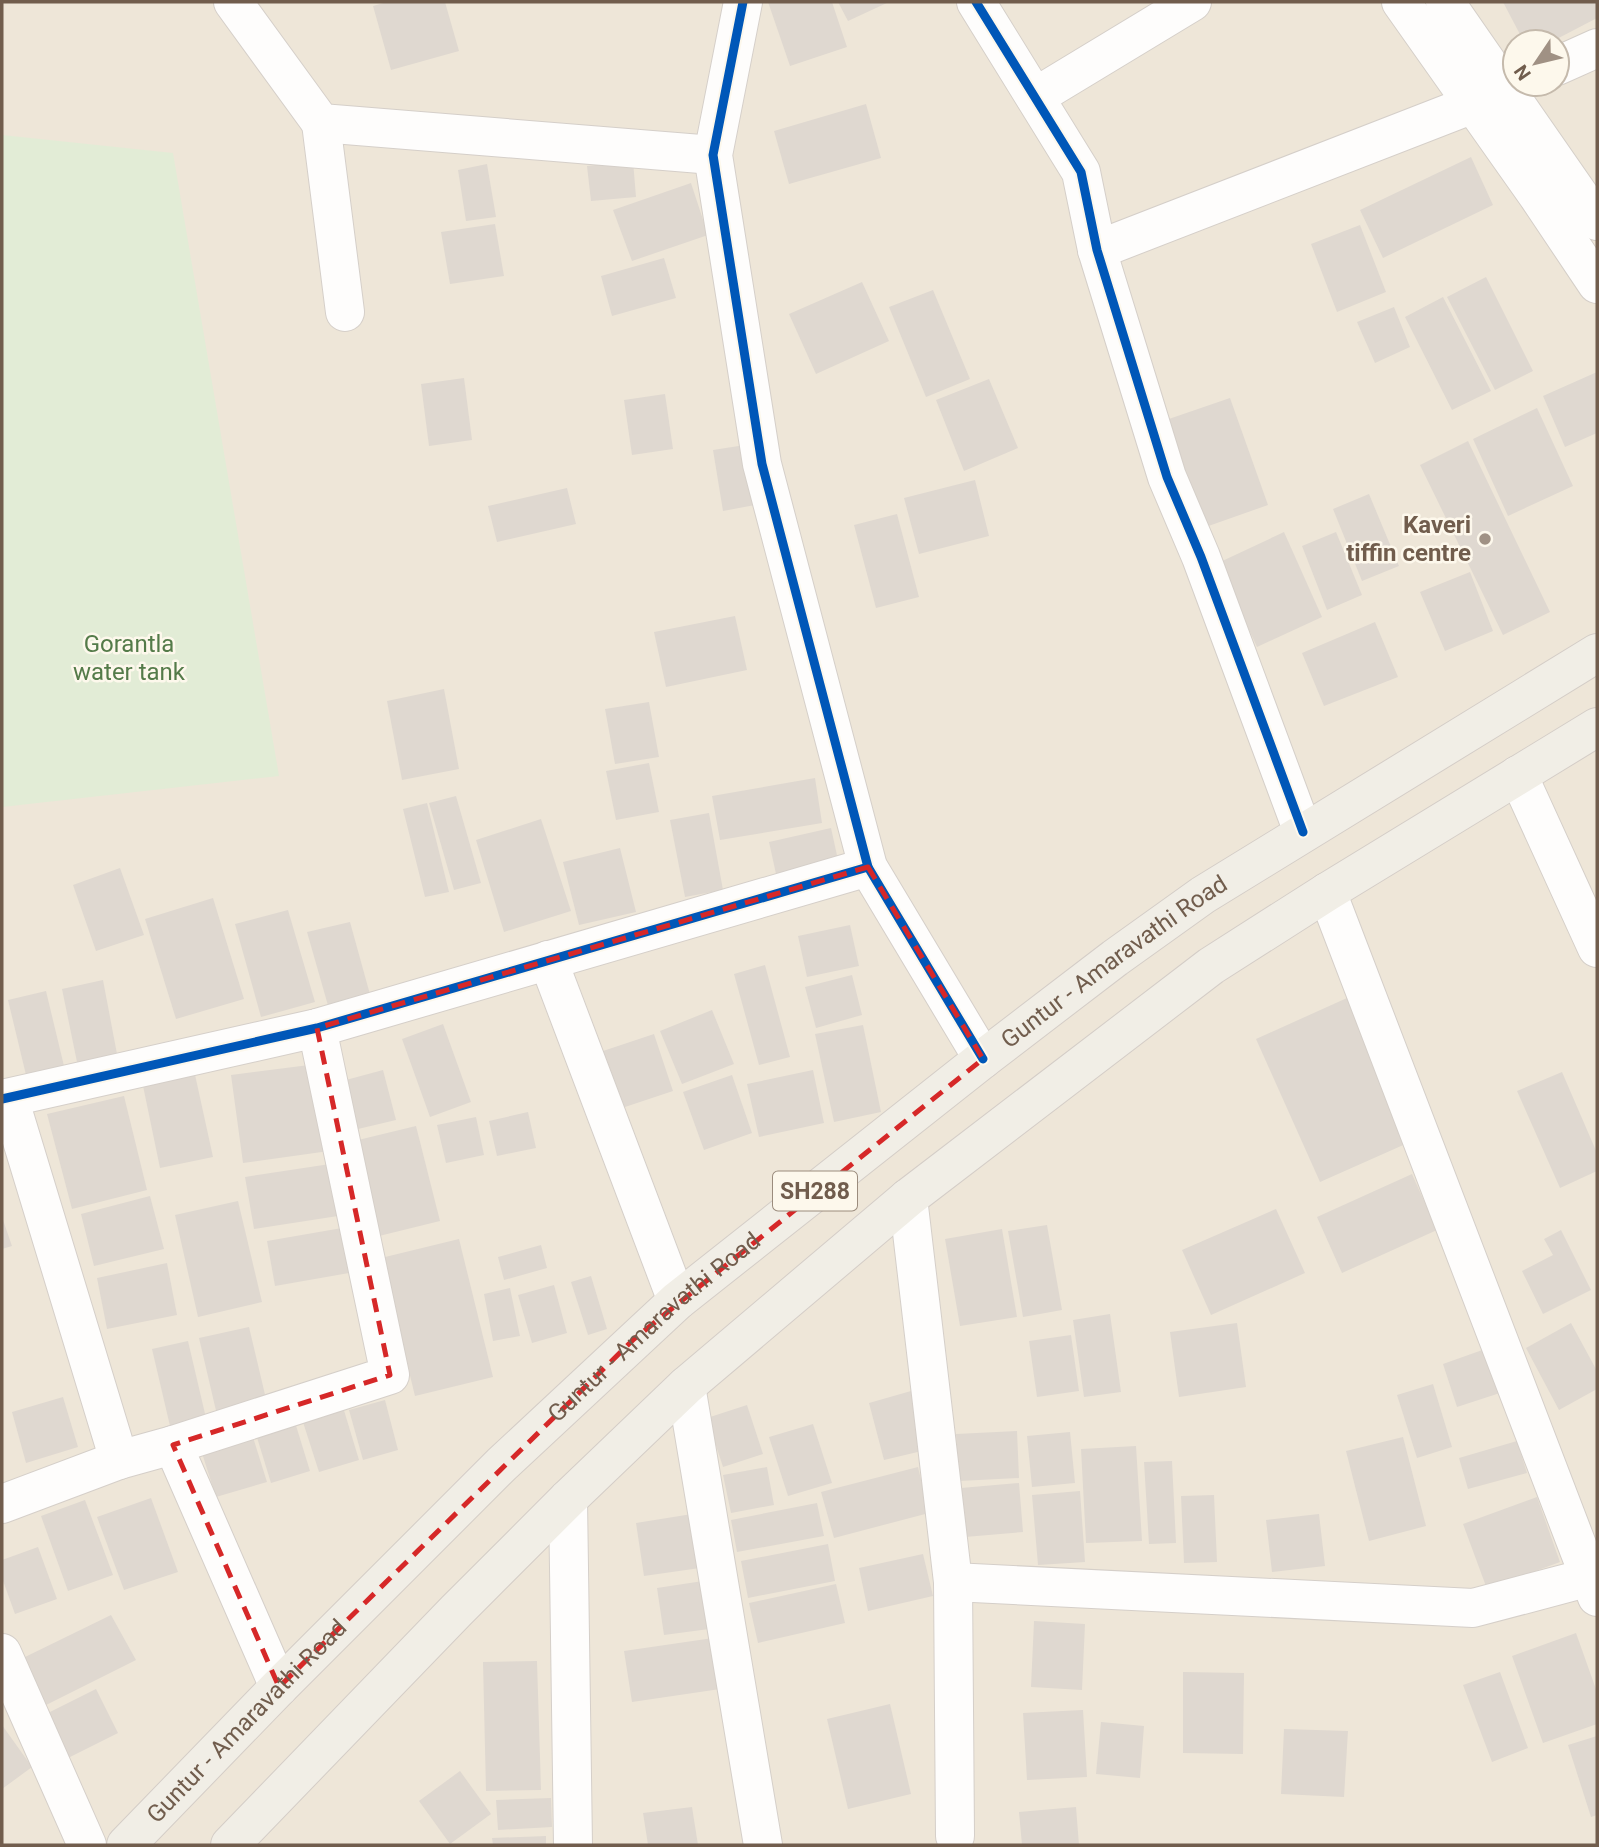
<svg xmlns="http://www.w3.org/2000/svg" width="1599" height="1847" viewBox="0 0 1599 1847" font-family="Roboto,sans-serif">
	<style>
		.residential { fill: #eee6d8; fill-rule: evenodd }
		.green { fill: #e2ecd6 }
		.building { fill: #dfd8d0 }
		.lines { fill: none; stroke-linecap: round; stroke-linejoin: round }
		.minor-casing { stroke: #d5cfc9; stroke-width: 40 }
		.major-casing { stroke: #d4cdc7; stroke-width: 40 }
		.minor { stroke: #fefdfc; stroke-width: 38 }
		.major { stroke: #f1eee6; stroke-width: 38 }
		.cycleway-casing { stroke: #fdf8ec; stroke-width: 13 }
		.cycleway { stroke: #0057b8; stroke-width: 9 }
		.marked { fill: none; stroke: #d62828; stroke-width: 5; stroke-dasharray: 14 9; stroke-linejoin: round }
		.poi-dot { fill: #a09184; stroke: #fdf8ec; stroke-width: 2.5 }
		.labels { text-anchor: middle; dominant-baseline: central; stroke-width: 5; stroke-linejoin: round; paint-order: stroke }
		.shield { fill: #fdf8ec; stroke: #9b8c7d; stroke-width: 2 }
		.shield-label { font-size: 23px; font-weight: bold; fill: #715d4d }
		.poi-label { font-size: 24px; font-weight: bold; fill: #715d4d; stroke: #fdf8ec; text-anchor: end }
		.park-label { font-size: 24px; fill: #547b49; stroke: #fdf8ec }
		.street-label { font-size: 24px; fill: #715d4d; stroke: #fdf8ec }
	</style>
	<rect width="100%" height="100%" fill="#f6f2ea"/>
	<!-- residential -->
	<path class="residential" d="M2,2h1595v1843h-1595zM1515,42h42v42h-42z"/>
	<!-- green -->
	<polygon class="green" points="2,135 173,153 279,776 2,807"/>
	<!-- building -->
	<g class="building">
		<polygon points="387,2 445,2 459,51 391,70 373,6"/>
		<polygon points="768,2 832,2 847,47 790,66"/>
		<polygon points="838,2 889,2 848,21"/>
		<polygon points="1503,2 1597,2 1597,18 1551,42 1524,42"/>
		<polygon points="866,104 881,158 789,184 774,131"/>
		<polygon points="1471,157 1493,205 1383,258 1360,210"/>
		<polygon points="633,161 636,197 591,201 587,166"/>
		<polygon points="487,164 496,217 466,221 458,170"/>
		<polygon points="691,183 708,235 632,261 613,210"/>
		<polygon points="495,224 504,276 450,284 441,232"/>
		<polygon points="1360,225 1386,292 1337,312 1311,244"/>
		<polygon points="664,258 676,298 612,316 601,276"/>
		<polygon points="1486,277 1533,371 1495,390 1447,297"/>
		<polygon points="862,282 889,341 816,374 789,314"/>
		<polygon points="933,290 970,379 926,397 889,307"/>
		<polygon points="1443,297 1491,391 1452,410 1405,317"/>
		<polygon points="1394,307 1410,347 1375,363 1357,322"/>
		<polygon points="1597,372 1597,433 1565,447 1543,396"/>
		<polygon points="464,378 472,440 429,446 421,384"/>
		<polygon points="989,379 1018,448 964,471 936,400"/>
		<polygon points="665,394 673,449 632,455 624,400"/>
		<polygon points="1230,398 1268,505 1200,529 1163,421"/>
		<polygon points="1537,408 1573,486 1508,516 1473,439"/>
		<polygon points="1468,441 1550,612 1503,635 1420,465"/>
		<polygon points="745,445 755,505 723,511 713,450"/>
		<polygon points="975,480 989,536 919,554 904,498"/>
		<polygon points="567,488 576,524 497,542 488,506"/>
		<polygon points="1369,494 1399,566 1362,581 1333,509"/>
		<polygon points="897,514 919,597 876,608 854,525"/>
		<polygon points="1284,532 1322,617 1257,647 1218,563"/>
		<polygon points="1336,532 1362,595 1327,610 1302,546"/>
		<polygon points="1470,572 1493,631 1445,651 1420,592"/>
		<polygon points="735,616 747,670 666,687 654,632"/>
		<polygon points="1375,622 1398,677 1324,706 1302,653"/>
		<polygon points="444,689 459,769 402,780 387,701"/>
		<polygon points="649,702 659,757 615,764 605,709"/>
		<polygon points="649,763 659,812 616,820 606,771"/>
		<polygon points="815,778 822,823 720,840 712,796"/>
		<polygon points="456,796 481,883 454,890 429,803"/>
		<polygon points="427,803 449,892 425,897 403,809"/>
		<polygon points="709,813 723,890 685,897 670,820"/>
		<polygon points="541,819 571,911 504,932 476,840"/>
		<polygon points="831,828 838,860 776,874 769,842"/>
		<polygon points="620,848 636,912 579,925 563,862"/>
		<polygon points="120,868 144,935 96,951 73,885"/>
		<polygon points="213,898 244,999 176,1019 145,919"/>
		<polygon points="288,910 315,1002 261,1017 235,924"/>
		<polygon points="350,922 371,998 329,1009 307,932"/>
		<polygon points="850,925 859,966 807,977 798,936"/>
		<polygon points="765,965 790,1057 759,1065 734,974"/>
		<polygon points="852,975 862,1015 816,1028 805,987"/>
		<polygon points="103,980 117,1054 77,1062 62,989"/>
		<polygon points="46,991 64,1066 26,1075 8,1000"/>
		<polygon points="1347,998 1410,1142 1320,1182 1256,1039"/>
		<polygon points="712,1010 734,1064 682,1084 660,1031"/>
		<polygon points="443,1024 471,1102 430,1117 402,1039"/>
		<polygon points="863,1025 881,1112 834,1122 815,1034"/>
		<polygon points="654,1034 673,1091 616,1110 597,1053"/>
		<polygon points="317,1064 329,1151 243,1163 231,1075"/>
		<polygon points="194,1070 213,1157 160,1168 142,1081"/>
		<polygon points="383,1070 396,1120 358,1129 346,1080"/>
		<polygon points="813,1070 824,1123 759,1137 747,1084"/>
		<polygon points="1562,1072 1597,1153 1597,1171 1560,1188 1517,1091"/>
		<polygon points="732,1075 752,1133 704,1150 683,1092"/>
		<polygon points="124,1096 147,1190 72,1209 47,1114"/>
		<polygon points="528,1112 536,1148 497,1156 489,1121"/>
		<polygon points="476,1117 484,1155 446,1163 437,1125"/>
		<polygon points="416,1126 440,1221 375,1237 350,1142"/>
		<polygon points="330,1164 338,1216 254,1229 245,1177"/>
		<polygon points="1412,1174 1437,1230 1342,1273 1317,1217"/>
		<polygon points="150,1196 164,1249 94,1266 81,1214"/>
		<polygon points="238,1201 262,1302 198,1317 175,1215"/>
		<polygon points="1276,1209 1305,1273 1211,1315 1182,1250"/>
		<polygon points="2,1217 12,1246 2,1249"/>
		<polygon points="1047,1225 1062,1310 1023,1317 1008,1231"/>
		<polygon points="342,1228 349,1273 275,1286 267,1241"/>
		<polygon points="1002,1229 1017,1317 960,1326 945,1239"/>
		<polygon points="1561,1230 1591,1290 1543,1314 1522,1271 1553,1255 1544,1239"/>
		<polygon points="459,1239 493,1377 415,1396 381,1258"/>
		<polygon points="541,1245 547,1268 504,1280 498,1257"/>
		<polygon points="167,1263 177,1315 107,1329 97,1278"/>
		<polygon points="591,1276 607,1329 588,1335 571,1282"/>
		<polygon points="554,1285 567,1333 532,1343 518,1295"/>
		<polygon points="510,1288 520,1336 493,1341 484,1294"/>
		<polygon points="1110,1314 1121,1392 1084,1397 1073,1320"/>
		<polygon points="1237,1323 1246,1387 1179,1397 1170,1332"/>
		<polygon points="1571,1323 1597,1371 1597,1389 1559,1410 1526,1348"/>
		<polygon points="249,1327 267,1403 217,1415 199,1338"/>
		<polygon points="1071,1335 1079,1391 1037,1397 1029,1341"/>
		<polygon points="188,1341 206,1418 170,1426 152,1349"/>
		<polygon points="1488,1348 1503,1392 1457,1407 1443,1364"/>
		<polygon points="1433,1384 1452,1447 1417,1458 1397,1395"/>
		<polygon points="911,1391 926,1450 884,1460 869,1403"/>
		<polygon points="63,1397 78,1447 26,1463 12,1412"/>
		<polygon points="385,1400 398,1450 363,1460 349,1410"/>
		<polygon points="747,1405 763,1454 723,1467 707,1418"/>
		<polygon points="343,1407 359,1460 319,1472 302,1419"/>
		<polygon points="294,1419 310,1471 271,1483 255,1431"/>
		<polygon points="813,1424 832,1483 788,1496 769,1437"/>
		<polygon points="1017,1431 1019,1478 959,1481 956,1434"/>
		<polygon points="1070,1432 1075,1483 1032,1487 1027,1436"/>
		<polygon points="252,1434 267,1482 216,1497 201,1450"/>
		<polygon points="1403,1437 1426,1526 1369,1541 1346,1451"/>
		<polygon points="1517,1441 1527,1473 1468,1489 1459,1458"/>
		<polygon points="1136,1446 1142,1541 1086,1543 1081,1449"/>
		<polygon points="1172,1461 1176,1543 1149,1544 1144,1462"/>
		<polygon points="767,1467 774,1505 731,1513 723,1475"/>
		<polygon points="918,1467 929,1513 834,1538 821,1492"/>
		<polygon points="1019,1483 1023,1532 965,1537 961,1488"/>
		<polygon points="1080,1491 1085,1562 1038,1565 1032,1495"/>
		<polygon points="1214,1495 1217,1562 1184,1563 1181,1496"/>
		<polygon points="1537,1497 1560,1562 1487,1589 1463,1524"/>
		<polygon points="151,1498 178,1572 124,1590 97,1517"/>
		<polygon points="85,1500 113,1575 68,1591 41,1516"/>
		<polygon points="817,1503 824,1536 737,1552 731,1520"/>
		<polygon points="692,1514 700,1568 644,1576 636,1523"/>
		<polygon points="1319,1514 1325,1566 1272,1572 1266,1520"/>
		<polygon points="828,1544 835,1581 748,1598 741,1561"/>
		<polygon points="38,1547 57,1599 15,1614 2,1578 2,1560"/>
		<polygon points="923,1554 933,1596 868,1611 859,1568"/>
		<polygon points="703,1581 709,1629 664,1635 657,1588"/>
		<polygon points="836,1584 845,1623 758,1643 749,1603"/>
		<polygon points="111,1615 136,1660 46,1705 23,1658"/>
		<polygon points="1034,1621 1085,1624 1082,1690 1031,1687"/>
		<polygon points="1576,1633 1597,1692 1597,1724 1543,1743 1512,1656"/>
		<polygon points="720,1637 727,1688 632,1702 624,1651"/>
		<polygon points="537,1661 541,1790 486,1791 483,1662"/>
		<polygon points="1183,1672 1244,1673 1243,1754 1183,1753"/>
		<polygon points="1500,1672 1528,1748 1492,1762 1463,1685"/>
		<polygon points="96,1689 118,1733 68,1758 46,1714"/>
		<polygon points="890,1704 911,1794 848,1809 827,1719"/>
		<polygon points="1083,1710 1087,1777 1027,1780 1023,1713"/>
		<polygon points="1101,1722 1144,1726 1140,1778 1096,1774"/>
		<polygon points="2,1725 32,1767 2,1789"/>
		<polygon points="1284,1729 1348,1731 1344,1797 1281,1794"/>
		<polygon points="1597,1736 1597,1815 1591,1817 1568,1745"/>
		<polygon points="460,1771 491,1814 450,1844 419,1801"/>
		<polygon points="551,1798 552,1827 498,1830 496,1800"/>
		<polygon points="692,1807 698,1845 648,1845 643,1813"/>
		<polygon points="1076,1807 1079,1845 1022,1845 1019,1812"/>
		<polygon points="546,1836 546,1845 493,1845 492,1838"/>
	</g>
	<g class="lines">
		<!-- minor casing -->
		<g class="minor-casing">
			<g id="minor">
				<polyline points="233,2 321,123 713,155"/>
				<polyline points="743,2 713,155 762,464 868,867 983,1059"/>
				<polyline points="976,2 1081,172 1097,250 1167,477 1201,557 1303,832"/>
				<polyline points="1401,2 1538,196 1597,284"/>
				<polyline points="1445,2 1597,221"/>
				<polyline points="1557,66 1597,48"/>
				<polyline points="1035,97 1192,2"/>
				<polyline points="321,123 345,312"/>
				<polyline points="1097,250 1473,104"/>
				<polyline points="1518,775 1597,948"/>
				<polyline points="1327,892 1597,1597"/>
				<polyline points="548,960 677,1301"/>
				<polyline points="9,1098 119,1460"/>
				<polyline points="2,1099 317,1028 868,867"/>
				<polyline points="908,1198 953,1582 955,1836"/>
				<polyline points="686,1386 763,1845"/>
				<polyline points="173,1445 390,1375 317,1028"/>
				<polyline points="568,1499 573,1845"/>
				<polyline points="2,1504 119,1460 173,1445 279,1687"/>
				<polyline points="953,1582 1473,1608 1590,1577"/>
				<polyline points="2,1653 87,1845"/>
			</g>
		</g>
		<!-- major casing -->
		<g class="major-casing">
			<g id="major">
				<path id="s1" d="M126,1845l153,-158 223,-223 175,-163 306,-242 132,-101 88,-63 394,-242"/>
				<polyline points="230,1845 456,1611 568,1499 686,1386 908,1198 1211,966 1327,892 1597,727"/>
			</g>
		</g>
		<!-- minor -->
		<use href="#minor" class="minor"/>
		<!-- major -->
		<use href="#major" class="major"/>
		<!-- cycleway casing -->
		<g class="cycleway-casing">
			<g id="cycleway">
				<polyline points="743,2 713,155 762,464 868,867 983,1059"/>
				<polyline points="976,2 1081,172 1097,250 1167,477 1201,557 1303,832"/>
				<polyline points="2,1099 317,1028 868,867"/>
			</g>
		</g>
		<!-- cycleway -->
		<use href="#cycleway" class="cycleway"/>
	</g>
	<!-- marked area -->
	<path class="marked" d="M868,867l115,192 -349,280 -355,348 -106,-242 217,-70 -73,-347z"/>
	<!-- markers -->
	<circle class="poi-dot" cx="1485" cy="539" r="7"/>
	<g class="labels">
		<!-- shield labels -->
		<rect class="shield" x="773" y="1171.5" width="84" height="39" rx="5"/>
		<g class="shield-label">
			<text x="815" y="1191">SH288</text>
		</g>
		<!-- poi labels -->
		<g class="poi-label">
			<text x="1471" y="525">Kaveri<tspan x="1471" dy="28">tiffin centre</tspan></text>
		</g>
		<!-- park labels -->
		<g class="park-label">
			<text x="129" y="644">Gorantla<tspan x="129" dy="28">water tank</tspan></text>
		</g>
		<!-- street labels -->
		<g class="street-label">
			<text stroke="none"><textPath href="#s1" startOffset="1328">Guntur - Amaravathi Road</textPath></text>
			<text stroke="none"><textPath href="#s1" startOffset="740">Guntur - Amaravathi Road</textPath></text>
			<text stroke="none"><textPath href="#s1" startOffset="173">Guntur - Amaravathi Road</textPath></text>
		</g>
	</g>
	<!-- border -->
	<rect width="1599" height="1847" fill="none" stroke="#715d4d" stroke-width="7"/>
	<!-- north arrow -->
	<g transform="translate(1536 63) rotate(235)"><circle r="33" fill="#fdf8ec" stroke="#c5baac" stroke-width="2"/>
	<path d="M0-5L12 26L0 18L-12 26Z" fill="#a09184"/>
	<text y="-10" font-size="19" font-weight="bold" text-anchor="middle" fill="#715d4d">N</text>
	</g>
</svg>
